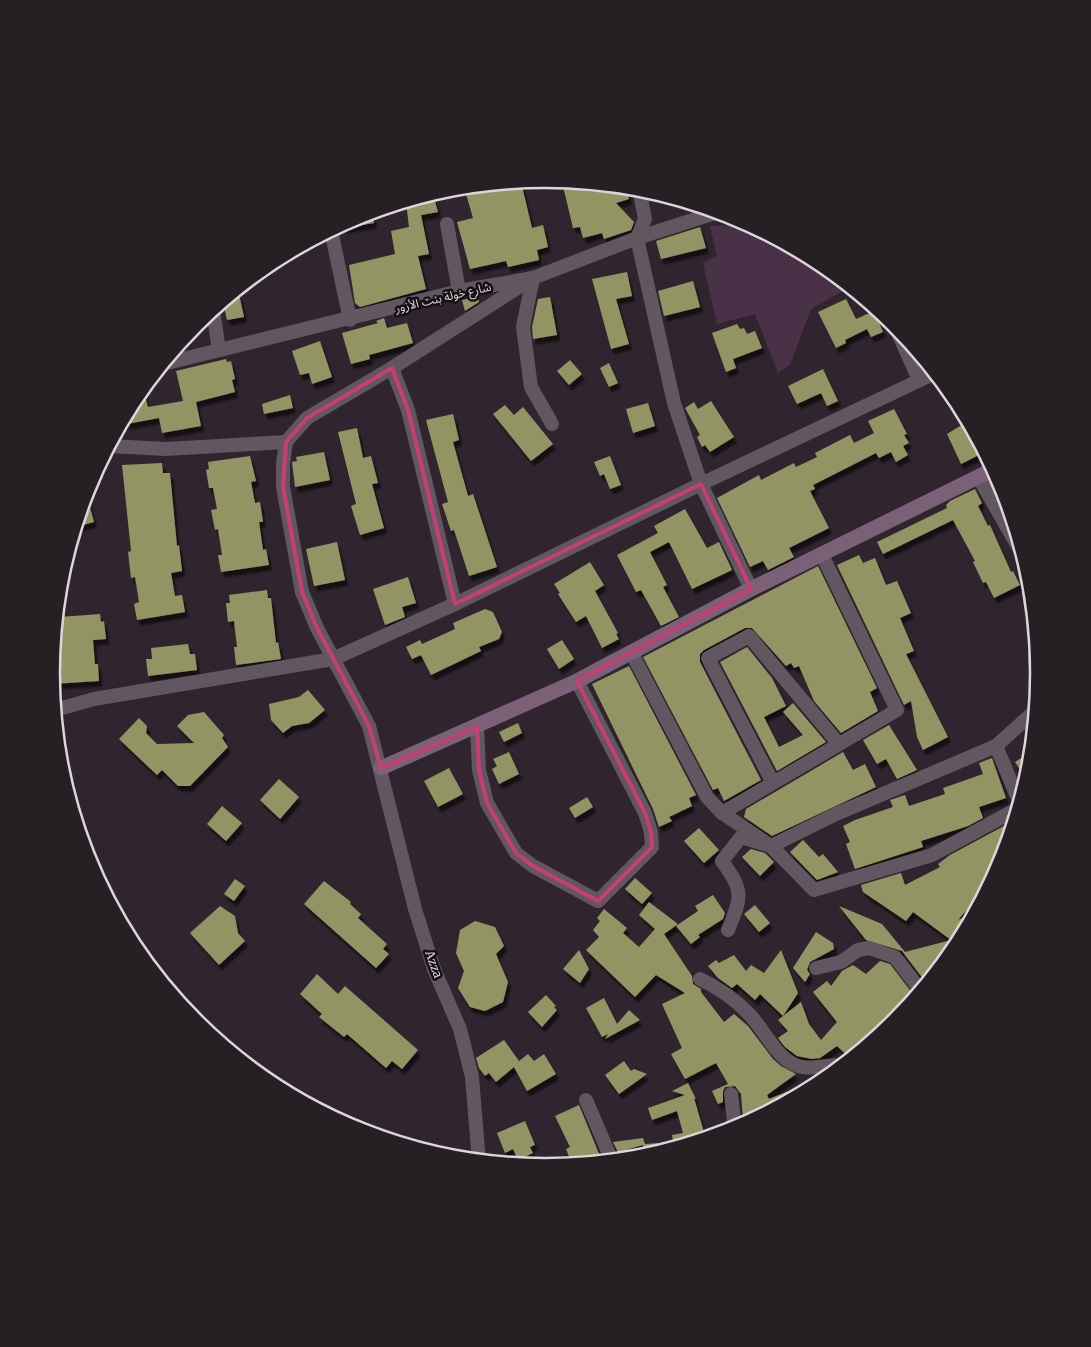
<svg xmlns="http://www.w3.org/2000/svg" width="1091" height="1347" viewBox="0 0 1091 1347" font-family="Merriweather,'Noto Sans Arabic',serif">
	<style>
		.green { fill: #493247 }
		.building { fill: #929564; filter: url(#shadow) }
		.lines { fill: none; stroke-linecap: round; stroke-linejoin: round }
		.street { stroke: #625660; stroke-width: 14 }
		.secondary { stroke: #7a6177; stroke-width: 15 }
		.marked { fill: none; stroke: #c73e75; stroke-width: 4; stroke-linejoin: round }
		.labels { text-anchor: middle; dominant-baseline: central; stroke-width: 5; stroke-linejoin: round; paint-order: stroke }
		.street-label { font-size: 12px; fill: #dcd5db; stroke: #151014 }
		.rim { fill: none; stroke: #dcd5db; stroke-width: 2.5 }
	</style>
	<defs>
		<filter id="shadow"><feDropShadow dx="3" dy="5.5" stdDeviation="1" flood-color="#0009"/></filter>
	</defs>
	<rect width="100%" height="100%" fill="#30252f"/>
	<!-- green -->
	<path class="green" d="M710,226c13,0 27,-2 39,0 16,2 91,48 99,62l-37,21 -21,56 -12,8 -23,-59 -38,10 -14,-61 14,-7z"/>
	<!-- building -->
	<g class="building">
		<polygon points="521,182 532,228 543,225 548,247 537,250 539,260 508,267 506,261 470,269 457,222 473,218 464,187"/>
		<polygon points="577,182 598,184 599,191 617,186 626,187 629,199 616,203 634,222 631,230 604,239 602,233 583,238 580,227 573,228 563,186"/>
		<polygon points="433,194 438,212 421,215 429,254 418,256 426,289 360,307 355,303 349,265 395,254 391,231 409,227 406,202"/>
		<polygon points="372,212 374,223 344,228 343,224"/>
		<polygon points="700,227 706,248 661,259 656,241"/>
		<polygon points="627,272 632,296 616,299 629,344 611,349 592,279"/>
		<polygon points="693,281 700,307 664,316 658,291"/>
		<polygon points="239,294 244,317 227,320 223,302 230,296"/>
		<polygon points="478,297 479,302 465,311 462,300"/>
		<polygon points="550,297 557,335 533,339 532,327 538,299"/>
		<polygon points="846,299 856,319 874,311 883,332 871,337 867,329 845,340 846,343 836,348 818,312"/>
		<polygon points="384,318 387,328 407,323 413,343 369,355 370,359 351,364 342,333 378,323 376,321"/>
		<polygon points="737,324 740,329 744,328 747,334 755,331 762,348 733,359 736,368 726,372 712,333"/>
		<polygon points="320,341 332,377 312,384 309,373 300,375 292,351"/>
		<polygon points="226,359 227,362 231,361 235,379 232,380 235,392 196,402 201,426 162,433 159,418 127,424 125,416 143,389 148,407 183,401 176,371"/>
		<polygon points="570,360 582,374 569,385 557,371"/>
		<polygon points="609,363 618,383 609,387 600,368"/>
		<polygon points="823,369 838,401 827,406 821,393 797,404 788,386"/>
		<polygon points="290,395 293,408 264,414 262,404"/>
		<polygon points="711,401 734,437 710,452 705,445 702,447 697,437 700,435 685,408 694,402 698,409"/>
		<polygon points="648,403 655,426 633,433 626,409"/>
		<polygon points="505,405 514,415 523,407 553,444 531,461 493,414"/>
		<polygon points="894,409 907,434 904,435 909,443 903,446 908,455 896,462 891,452 879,458 876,453 813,485 815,489 810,491 829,528 789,548 794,557 768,570 763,561 750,567 717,498 759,475 761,480 794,463 796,467 817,457 815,453 850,435 854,443 874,433 868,421"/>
		<polygon points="453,414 459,440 453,442 468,496 473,494 497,567 469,576 454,530 451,531 442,504 448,502 426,420"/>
		<polygon points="965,423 981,454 961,464 947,434"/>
		<polygon points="357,428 363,458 371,456 378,483 372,484 384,528 360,535 351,506 356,504 338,432"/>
		<polygon points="324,452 330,480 295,487 292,462 297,461 296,457"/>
		<polygon points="250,456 256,481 251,482 255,503 260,502 263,522 259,522 263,550 266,549 269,565 221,572 218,555 222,555 218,529 215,530 211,510 217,509 213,488 209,488 206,470 209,469 208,462"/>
		<polygon points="610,456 621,485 610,489 604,474 600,476 594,462"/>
		<polygon points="162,463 163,473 170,473 177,546 179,545 182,571 171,573 175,596 182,595 185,612 137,620 134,604 139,602 135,577 131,578 128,552 131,551 122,465"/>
		<polygon points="975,489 982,503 978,506 988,526 990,525 1011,572 1013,571 1020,585 994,598 986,582 983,583 973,562 975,561 953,520 883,554 877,542 947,508 946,505 950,501"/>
		<polygon points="86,493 94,522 76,527 82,508"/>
		<polygon points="685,509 707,548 719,542 732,570 692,589 669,542 650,552 667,585 663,587 679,617 661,626 641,590 636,592 617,555 658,533 654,526"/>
		<polygon points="337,542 345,580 314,586 306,549"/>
		<polygon points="859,555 863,563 875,558 886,585 897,581 911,613 900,618 914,651 906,654 948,737 923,750 917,737 911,701 904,705 837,565"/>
		<polygon points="590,562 604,585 595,591 618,633 616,634 619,639 602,648 586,616 576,622 558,594 560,593 554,584"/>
		<polygon points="818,566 877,688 870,692 878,711 841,733 814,701 799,666 794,668 791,663 786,666 752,628 745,628 704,650 700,654 700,662 761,780 724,801 718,788 713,790 643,657"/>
		<polygon points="408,577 416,603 402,607 405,617 385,625 373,589"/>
		<polygon points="267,590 268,598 271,598 276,643 278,642 281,659 236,665 234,647 237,647 234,621 228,622 226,603 230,603 229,595"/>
		<polygon points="485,609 493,612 502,632 499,639 479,647 481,651 431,675 421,655 412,659 406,647 420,640 422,644 455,629 453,623"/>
		<polygon points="100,614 101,622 104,621 106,639 93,640 95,664 98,664 99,681 52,684 52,666 55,665 55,659 59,659 56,624 60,624 60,617"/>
		<polygon points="562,640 574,659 559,669 547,649"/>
		<polygon points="188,644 190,654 195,654 197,670 148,676 146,659 152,659 151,648"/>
		<polygon points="747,647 772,678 786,706 764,717 779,747 803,735 783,712 793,703 826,742 777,771 720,662"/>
		<polygon points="629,666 696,795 689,798 692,806 669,817 672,821 659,827 653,809 592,684"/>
		<polygon points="308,690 325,710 309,723 292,726 283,733 271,720 269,704 299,697"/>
		<polygon points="204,712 224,735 222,738 228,747 190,786 178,786 162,770 157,775 119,739 139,718 147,726 146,733 157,744 194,743 177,726 188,715"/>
		<polygon points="518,723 522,733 504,742 499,732"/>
		<polygon points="889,725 917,770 897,779 886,759 877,764 863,740"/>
		<polygon points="1032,751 1030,770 1027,780 1015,762"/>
		<polygon points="509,752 519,774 499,784 492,769 497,766 493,759"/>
		<polygon points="843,752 853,770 865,764 876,787 772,836 744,817 746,809"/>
		<polygon points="992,758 1006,798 979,807 983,818 968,826 921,841 923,847 855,869 846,844 850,842 843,826 855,820 893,807 890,800 905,795 909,806 945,794 943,788 983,774 979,763"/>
		<polygon points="449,768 463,794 438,807 424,781"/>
		<polygon points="279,779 299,797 280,819 260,800"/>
		<polygon points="587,797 593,807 575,818 569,808"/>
		<polygon points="222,806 242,823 226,841 207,824"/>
		<polygon points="1015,820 1010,836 1001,842 1006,850 994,878 958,920 976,912 958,945 927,984 902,951 866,940 839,906 882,924 905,952 951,940 913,912 906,921 863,892 861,885 901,873 905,885 940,867 938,864 950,855"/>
		<polygon points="699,828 719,850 704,863 684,841"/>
		<polygon points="803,840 819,857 823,854 838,872 817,880 790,852"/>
		<polygon points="751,849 765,853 774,862 760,876 742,857"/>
		<polygon points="635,878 652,893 642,904 625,889"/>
		<polygon points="235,879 245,886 234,901 224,894"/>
		<polygon points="324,881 351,902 350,904 361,914 358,918 387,944 383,949 389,954 376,968 304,904"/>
		<polygon points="713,895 725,913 723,919 698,935 700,937 691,944 676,926 698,911 695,906"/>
		<polygon points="649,902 678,924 664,934 692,976 693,984 701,989 701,992 724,1022 734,1014 748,1026 773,1059 781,1066 796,1074 767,1095 769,1099 806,1084 809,1090 755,1119 743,1119 741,1094 735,1086 725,1087 723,1091 723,1102 718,1104 712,1091 728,1084 716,1063 685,1079 671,1054 682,1048 662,1004 685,993 656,975 635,997 586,950 599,937 593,930 600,921 597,918 604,909 627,928 623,933 639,947 655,929 639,915"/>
		<polygon points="755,905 770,923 759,932 744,914"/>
		<polygon points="220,906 235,916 238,933 245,941 219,965 190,933"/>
		<polygon points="475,921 495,927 504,946 496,954 508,982 503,1002 485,1011 470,1007 458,988 464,971 456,953 460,930"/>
		<polygon points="816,932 833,943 834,949 810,962 807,970 810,974 805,982 793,968"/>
		<polygon points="579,950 589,969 580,983 563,969"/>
		<polygon points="781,950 798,993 783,1016 760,994 755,1000 737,984 732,988 718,978 708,966 716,960 719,963 734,955 746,971 751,965 764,973"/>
		<polygon points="880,961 890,964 916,998 895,1023 851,1059 837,1046 820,1058 812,1059 797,1056 785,1047 778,1038 788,1031 778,1020 801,1002 809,1024 821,1040 837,1022 813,992 827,981 831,986 842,971 853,965 866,974"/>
		<polygon points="317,974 338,994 345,986 418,1050 402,1069 392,1061 386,1068 347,1034 344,1037 319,1017 322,1014 300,994"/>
		<polygon points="546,995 556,1006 554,1007 557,1010 542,1027 528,1012"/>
		<polygon points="604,998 617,1024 629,1010 640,1020 605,1039 608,1034 602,1037 586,1008"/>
		<polygon points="504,1040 519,1061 528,1054 534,1061 544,1054 556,1074 527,1091 514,1067 496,1082 489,1073 485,1076 479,1068 476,1058"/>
		<polygon points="624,1061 631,1071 634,1069 647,1074 619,1094 605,1075"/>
		<polygon points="688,1083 696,1099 694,1098 706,1139 644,1158 643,1145 618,1152 613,1142 643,1138 645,1144 673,1142 672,1135 683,1133 677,1111 652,1120 648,1108 685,1095 672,1091"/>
		<polygon points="579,1105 602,1161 603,1162 580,1164 578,1156 570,1159 566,1149 570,1147 555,1116"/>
		<polygon points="525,1121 535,1145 530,1147 533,1153 518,1160 513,1149 505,1153 497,1133"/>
	</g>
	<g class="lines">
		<!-- street -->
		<g class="street">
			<polyline points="639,188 645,219 637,238 674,403 701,484 751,589"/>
			<polyline points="447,224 459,291"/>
			<polyline points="332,235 350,320"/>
			<polyline points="533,278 523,327 531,387 552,424"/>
			<polyline points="213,310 219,350"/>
			<polyline points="894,324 919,380"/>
			<polyline points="163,364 459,291 533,278 637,238 718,212"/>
			<polyline points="392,368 408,410 455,604"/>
			<polyline points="110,446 166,449 286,442"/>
			<polyline points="979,478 1024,557"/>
			<polyline points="631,652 707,797 722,813 771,846 814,890 932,855 1019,808"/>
			<polyline points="55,710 94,699 333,659 455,604 701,484 935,373"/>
			<polyline points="477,727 479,770 487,803 516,853 533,866 598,901 652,847 651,832 645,813 577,681"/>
			<polyline points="996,746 1020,803"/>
			<polyline points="772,781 708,658 749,636 839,744"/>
			<polyline points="722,813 897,710 822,555"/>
			<path d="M728,930c14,-34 16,-38 -6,-69l19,-24 30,9 65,-32 160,-68 40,-36"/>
			<polyline points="816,968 841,962 858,950 869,948 895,957 921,991"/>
			<path d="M700,979c19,9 34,19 49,35 17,17 28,48 53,53 14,2 28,-3 42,-2"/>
			<polyline points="731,1094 735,1130"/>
			<polyline points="586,1100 612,1161"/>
			<polyline points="479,1161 472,1077 460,1029 434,969 415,909 369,726 317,628 302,592 283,487 283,464 286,442 307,418 392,368 533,278"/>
		</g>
		<!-- secondary -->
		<polyline class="secondary" points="381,768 577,681 751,589 994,469"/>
	</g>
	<!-- marked area -->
	<path class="marked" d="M392,368l16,42 47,194 246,-120 50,105 -174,92 68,132 6,19 1,15 -54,54 -65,-35 -17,-13 -29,-50 -8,-33 -2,-43 -96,41 -12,-42 -52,-98 -15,-36 -19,-105 3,-45 21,-24z"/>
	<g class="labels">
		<!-- street labels -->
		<g class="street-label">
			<text transform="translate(443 297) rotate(-13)">شارع خولة بنت الأزور</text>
			<text transform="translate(434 964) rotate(70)">Azza</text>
		</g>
	</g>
	<!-- crop -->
	<path d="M0 0H1091V1347H0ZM60 673a485 485 0 1 1 970 0a485 485 0 1 1-970 0Z" fill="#252024" fill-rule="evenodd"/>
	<path class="rim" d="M60 673a485 485 0 1 1 970 0a485 485 0 1 1-970 0Z"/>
</svg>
